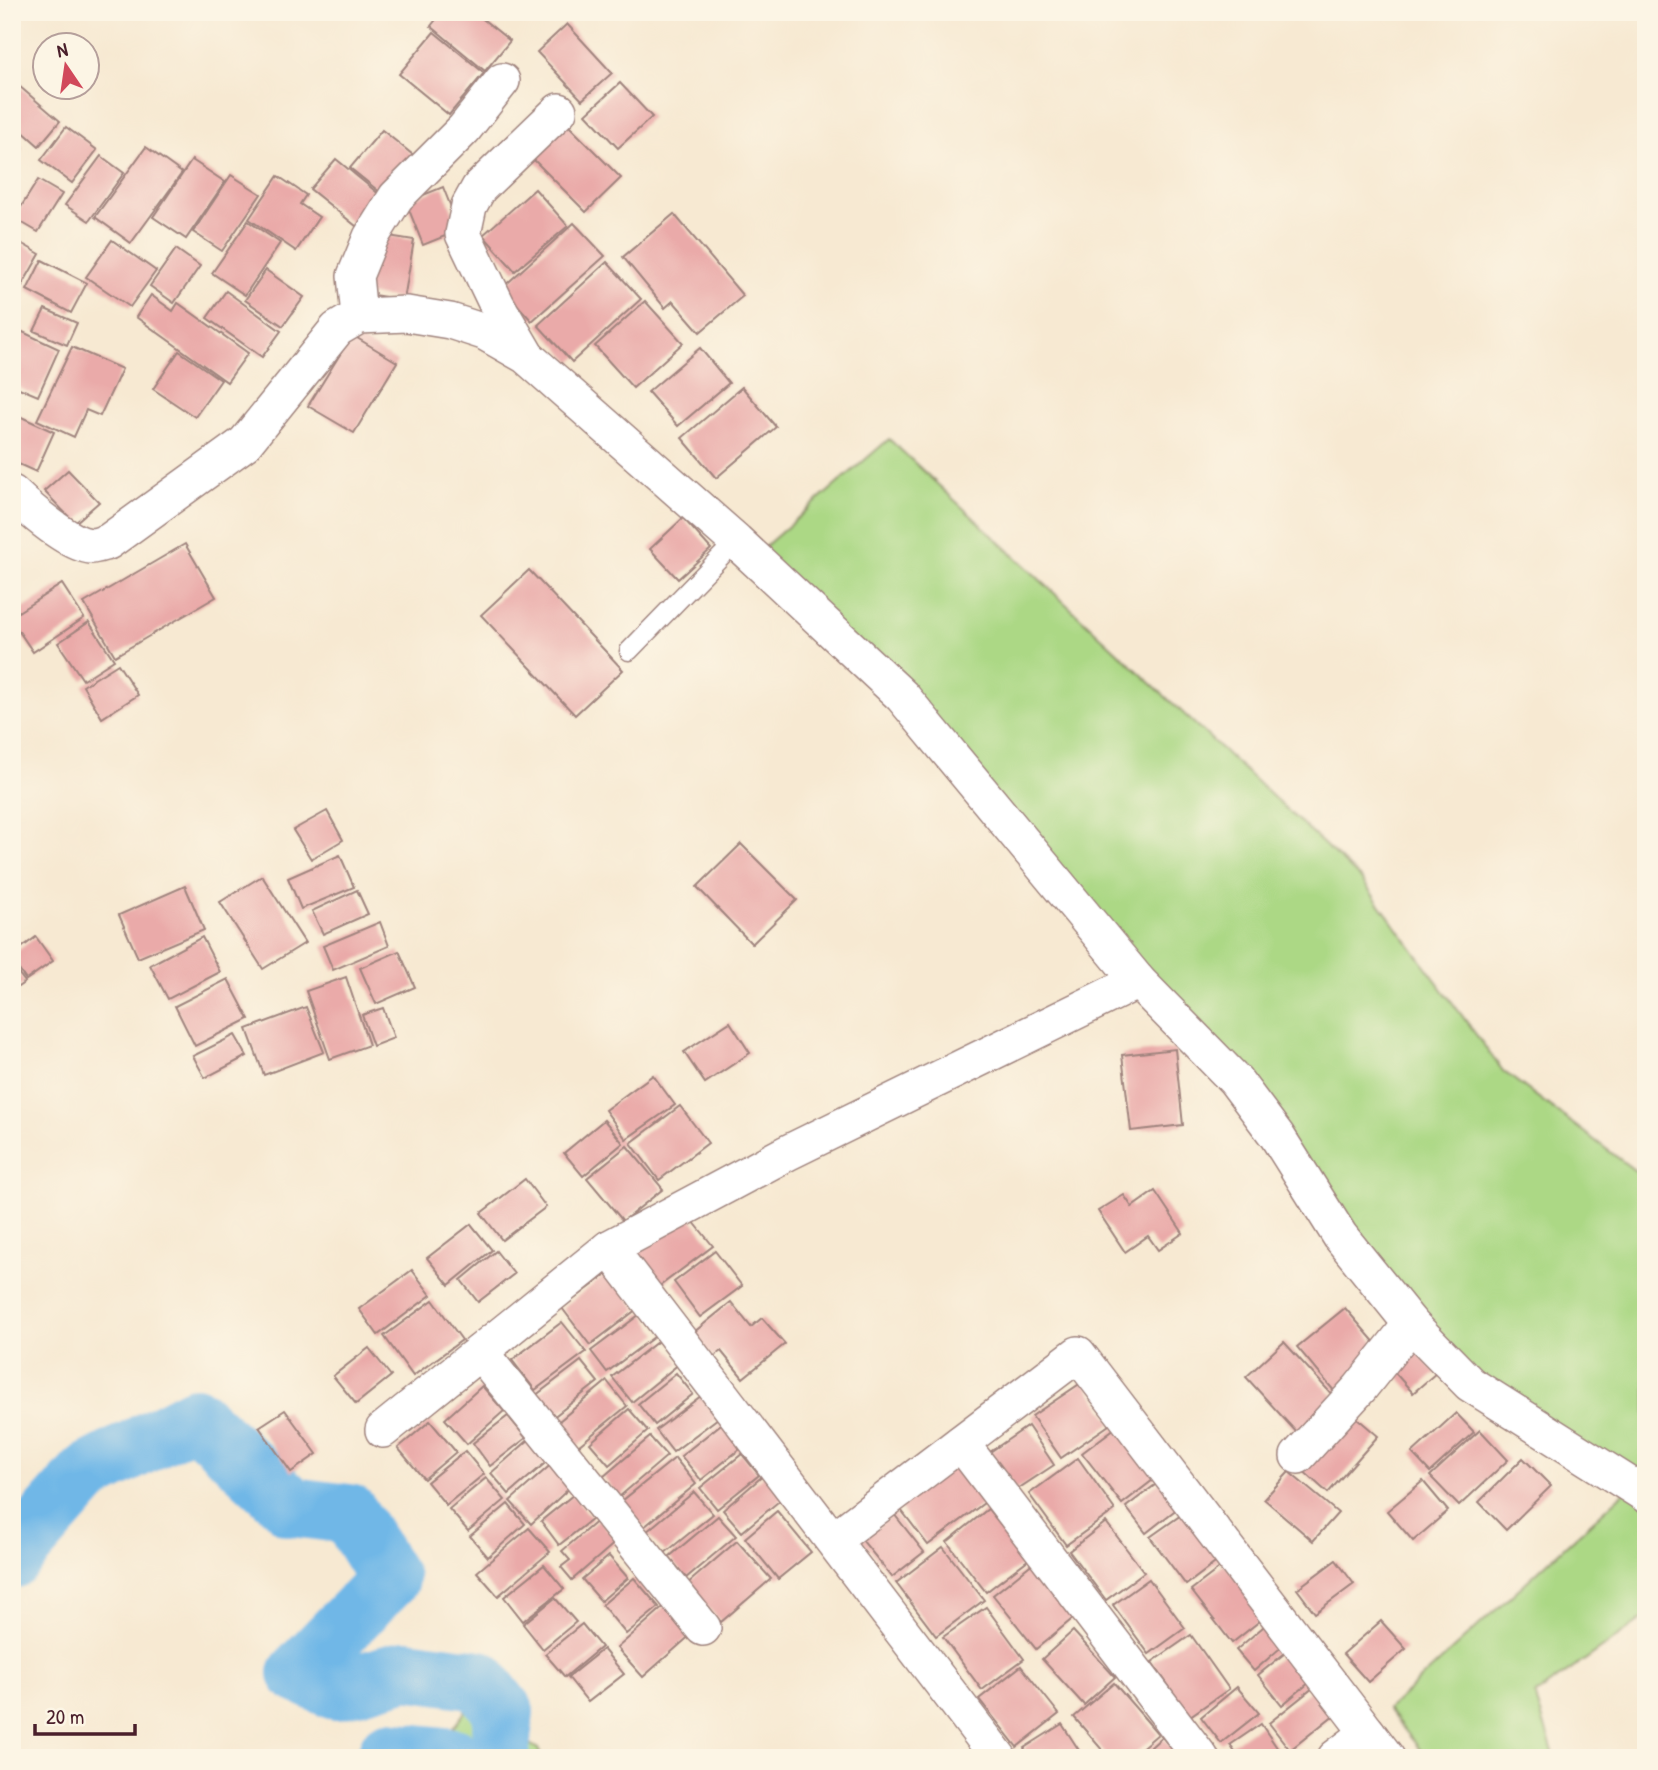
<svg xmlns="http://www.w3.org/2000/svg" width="1658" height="1770" viewBox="0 0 1658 1770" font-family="'Patrick Hand',sans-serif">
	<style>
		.green { fill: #acd885; stroke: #7b7c58; stroke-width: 2 }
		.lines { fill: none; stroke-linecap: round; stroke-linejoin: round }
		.river { stroke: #70b7e7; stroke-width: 60 }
		.building { fill: #eaaaa9 }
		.lane-casing { stroke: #a0847e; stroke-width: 21 }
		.street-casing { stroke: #a0847e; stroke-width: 38 }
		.lane { stroke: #fff; stroke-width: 18 }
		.street { stroke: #fff; stroke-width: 35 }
	</style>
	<rect width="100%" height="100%" fill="#fcf5e5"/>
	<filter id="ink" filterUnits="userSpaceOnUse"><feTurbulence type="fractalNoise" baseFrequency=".0143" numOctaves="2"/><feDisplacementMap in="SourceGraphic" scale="14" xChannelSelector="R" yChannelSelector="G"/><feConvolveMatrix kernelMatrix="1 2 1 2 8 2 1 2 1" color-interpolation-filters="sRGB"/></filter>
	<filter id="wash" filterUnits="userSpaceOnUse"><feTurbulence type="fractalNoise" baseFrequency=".00686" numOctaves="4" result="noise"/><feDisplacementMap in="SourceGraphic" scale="28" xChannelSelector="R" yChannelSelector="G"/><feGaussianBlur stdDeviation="1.57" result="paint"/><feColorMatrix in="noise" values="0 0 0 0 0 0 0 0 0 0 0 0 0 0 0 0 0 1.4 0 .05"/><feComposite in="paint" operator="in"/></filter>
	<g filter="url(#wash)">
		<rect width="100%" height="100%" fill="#f7e9d2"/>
		<!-- green -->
		<g class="green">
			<polygon points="889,439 1361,879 1503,1071 1646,1179 1646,1617 1535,1695 1555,1758 1427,1758 1388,1709 1635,1482 1499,1416 1224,1058 756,554"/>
			<polygon points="468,1708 538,1749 542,1758 430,1758"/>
		</g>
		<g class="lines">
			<!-- river -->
			<g class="river">
				<polyline points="12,1559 88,1473 195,1417 292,1507 349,1514 389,1579 298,1673 335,1690 406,1670 479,1680 504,1712 499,1758"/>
				<polyline points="386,1758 389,1751 454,1758"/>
			</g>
		</g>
		<g id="blocks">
			<!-- building -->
			<g class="building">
				<polygon points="442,12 474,12 510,41 485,71 431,26"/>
				<polygon points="567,24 612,73 582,100 537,52"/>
				<polygon points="434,32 484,73 449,115 399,74"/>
				<polygon points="12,80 60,121 39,146 12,122"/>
				<polygon points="620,83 652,117 618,148 586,114"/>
				<polygon points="561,118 621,178 586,212 526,152"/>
				<polygon points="66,127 97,150 72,183 41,160"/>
				<polygon points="382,130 418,159 386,197 350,168"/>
				<polygon points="12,139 23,148 12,160"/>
				<polygon points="146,147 182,173 131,243 95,217"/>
				<polygon points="101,156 124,173 89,221 65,205"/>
				<polygon points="336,159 386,200 361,230 310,189"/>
				<polygon points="192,160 225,182 186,239 153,217"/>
				<polygon points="231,175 261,194 222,251 193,232"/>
				<polygon points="278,176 306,195 300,204 319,217 296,251 249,219"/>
				<polygon points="38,180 62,194 38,232 14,218"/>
				<polygon points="443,187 460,230 423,245 406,202"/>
				<polygon points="535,189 568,226 515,271 483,235"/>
				<polygon points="674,214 743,296 700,332 673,301 665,308 623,257"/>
				<polygon points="248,221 280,243 245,295 212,273"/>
				<polygon points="574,223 605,256 532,321 502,288"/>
				<polygon points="376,234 414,240 404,300 367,294"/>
				<polygon points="12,238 40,254 16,296 12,294"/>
				<polygon points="112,240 156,271 130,307 86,277"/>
				<polygon points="176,249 200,266 174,303 150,286"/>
				<polygon points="42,260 87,283 71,313 27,290"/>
				<polygon points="607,262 641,299 572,362 538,325"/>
				<polygon points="266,270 304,297 283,326 245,300"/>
				<polygon points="226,291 281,331 262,357 207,318"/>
				<polygon points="151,295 173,311 178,303 248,353 227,382 136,317"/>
				<polygon points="645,301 683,343 633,388 595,346"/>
				<polygon points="45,309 77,323 67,345 34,331"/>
				<polygon points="12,327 59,349 38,396 12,385"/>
				<polygon points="352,335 397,362 354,433 308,406"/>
				<polygon points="72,347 122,369 100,416 86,410 74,437 37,420"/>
				<polygon points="700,348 729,383 678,426 648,392"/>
				<polygon points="179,351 221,380 195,417 153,389"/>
				<polygon points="742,387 776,427 716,478 682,438"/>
				<polygon points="17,415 54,432 36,472 12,461 12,424"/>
				<polygon points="68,470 99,502 75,523 44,491"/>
				<polygon points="683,518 711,549 678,579 650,549"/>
				<polygon points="185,544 216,597 115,656 84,603"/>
				<polygon points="529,570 623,670 575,715 481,615"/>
				<polygon points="62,584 84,618 33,652 12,621 12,616"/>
				<polygon points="89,622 114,660 83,680 58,643"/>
				<polygon points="118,664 138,695 102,718 83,686"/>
				<polygon points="327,811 343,840 311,859 293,830"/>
				<polygon points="741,844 797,900 752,944 697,887"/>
				<polygon points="340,855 354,887 301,909 288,878"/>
				<polygon points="262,876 305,943 263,969 220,902"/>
				<polygon points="185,886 204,930 138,958 119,915"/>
				<polygon points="357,890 368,914 323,934 312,911"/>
				<polygon points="380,922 389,946 333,970 323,946"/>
				<polygon points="36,937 53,961 26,980 12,960 12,955"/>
				<polygon points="202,937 220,972 168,999 150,965"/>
				<polygon points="399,951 415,987 376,1004 360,968"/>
				<polygon points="12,965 25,982 12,991"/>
				<polygon points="346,977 369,1045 330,1059 306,991"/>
				<polygon points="228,979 249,1019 195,1046 175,1006"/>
				<polygon points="306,1007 324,1052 264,1075 247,1029"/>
				<polygon points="383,1008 394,1038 373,1046 362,1015"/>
				<polygon points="730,1022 750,1053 705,1083 684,1052"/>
				<polygon points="235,1035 247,1056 205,1078 193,1056"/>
				<polygon points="1175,1049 1183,1125 1131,1131 1122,1055"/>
				<polygon points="653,1075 675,1105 626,1139 605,1110"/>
				<polygon points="680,1106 708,1143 659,1180 631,1143"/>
				<polygon points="604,1120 623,1143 583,1176 564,1153"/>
				<polygon points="627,1146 663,1189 623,1221 587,1178"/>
				<polygon points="525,1179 546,1207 502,1240 481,1213"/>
				<polygon points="1155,1191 1183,1233 1158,1250 1148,1236 1125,1252 1098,1211 1124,1195 1132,1207"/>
				<polygon points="685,1211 713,1246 657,1288 630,1253"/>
				<polygon points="471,1224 492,1250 449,1285 427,1258"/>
				<polygon points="496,1251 514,1274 478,1302 461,1280"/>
				<polygon points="715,1251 742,1286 700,1317 674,1282"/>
				<polygon points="412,1270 431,1295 378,1335 359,1309"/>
				<polygon points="609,1273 637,1309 590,1345 562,1308"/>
				<polygon points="433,1300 462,1340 413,1376 384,1336"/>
				<polygon points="731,1302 751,1327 762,1318 785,1344 743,1378 721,1351 713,1357 693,1333"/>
				<polygon points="1345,1308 1383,1352 1335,1392 1297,1347"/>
				<polygon points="643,1312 658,1334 607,1372 591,1351"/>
				<polygon points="562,1322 586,1352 535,1390 512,1360"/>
				<polygon points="661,1339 680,1363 632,1402 612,1377"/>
				<polygon points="1284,1342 1337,1400 1299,1435 1246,1377"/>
				<polygon points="1411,1345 1436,1373 1413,1393 1388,1365"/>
				<polygon points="369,1348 391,1376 356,1404 333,1376"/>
				<polygon points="581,1361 598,1382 552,1418 535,1396"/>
				<polygon points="676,1373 693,1394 655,1425 638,1404"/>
				<polygon points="607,1381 627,1406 578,1446 558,1422"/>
				<polygon points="1084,1381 1112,1423 1061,1458 1032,1416"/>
				<polygon points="482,1386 504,1411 467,1444 445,1419"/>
				<polygon points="701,1396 718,1418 673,1452 656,1430"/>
				<polygon points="629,1409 648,1431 609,1465 590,1443"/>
				<polygon points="285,1410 317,1454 291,1472 259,1427"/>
				<polygon points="1350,1412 1378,1436 1328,1493 1301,1469"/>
				<polygon points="1456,1413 1474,1432 1430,1472 1412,1453"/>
				<polygon points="508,1416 526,1438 490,1466 473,1443"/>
				<polygon points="430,1421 456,1452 424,1479 398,1448"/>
				<polygon points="725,1421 745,1445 701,1480 681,1456"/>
				<polygon points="1119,1425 1158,1476 1122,1504 1082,1453"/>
				<polygon points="1028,1426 1054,1465 1016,1490 990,1452"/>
				<polygon points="1480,1430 1508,1460 1459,1506 1430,1476"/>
				<polygon points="650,1437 667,1456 619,1497 603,1477"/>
				<polygon points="531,1438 550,1459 509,1494 491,1473"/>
				<polygon points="465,1451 484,1474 446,1505 427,1482"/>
				<polygon points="742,1454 759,1475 717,1509 700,1488"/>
				<polygon points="954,1457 988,1500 928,1545 895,1502"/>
				<polygon points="675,1458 696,1484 644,1527 622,1501"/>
				<polygon points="1078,1458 1115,1510 1066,1545 1029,1494"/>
				<polygon points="1523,1458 1551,1486 1506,1530 1479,1502"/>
				<polygon points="555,1461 575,1483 531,1524 510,1501"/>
				<polygon points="1289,1472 1338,1513 1313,1541 1264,1499"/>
				<polygon points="764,1475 784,1497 742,1532 723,1510"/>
				<polygon points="486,1478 505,1500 468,1531 449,1509"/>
				<polygon points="1163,1479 1183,1504 1146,1533 1126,1507"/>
				<polygon points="1423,1481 1448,1511 1413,1541 1387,1511"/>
				<polygon points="694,1492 713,1514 665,1553 646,1532"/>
				<polygon points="573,1495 592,1519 559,1545 541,1521"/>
				<polygon points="508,1504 525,1524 488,1557 470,1536"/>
				<polygon points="988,1509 1029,1559 986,1592 947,1542"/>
				<polygon points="777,1511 811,1552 778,1579 745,1538"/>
				<polygon points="1184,1513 1219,1560 1186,1585 1150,1537"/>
				<polygon points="894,1514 924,1552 892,1577 862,1540"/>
				<polygon points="718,1516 736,1536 686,1578 669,1557"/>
				<polygon points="599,1519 617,1541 572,1580 561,1567 570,1560 562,1551"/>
				<polygon points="1106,1522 1144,1572 1106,1600 1069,1551"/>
				<polygon points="529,1528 550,1552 498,1596 477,1572"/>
				<polygon points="737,1541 771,1579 721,1622 687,1584"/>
				<polygon points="943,1547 984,1600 936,1636 896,1583"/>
				<polygon points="609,1556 628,1578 601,1601 582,1579"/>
				<polygon points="1336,1560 1354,1584 1315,1613 1297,1589"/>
				<polygon points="1034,1562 1077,1615 1036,1649 993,1595"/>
				<polygon points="1225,1564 1266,1616 1232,1643 1191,1590"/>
				<polygon points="544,1565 564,1589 523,1621 504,1597"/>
				<polygon points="634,1578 659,1607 626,1634 602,1605"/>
				<polygon points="1149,1579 1185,1628 1149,1654 1113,1605"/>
				<polygon points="555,1598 576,1622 543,1649 523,1624"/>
				<polygon points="667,1604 693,1633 643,1677 617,1648"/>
				<polygon points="986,1607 1024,1659 982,1690 943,1637"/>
				<polygon points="1381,1621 1406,1649 1368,1682 1343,1654"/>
				<polygon points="1269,1622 1287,1642 1254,1671 1236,1650"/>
				<polygon points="582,1624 601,1647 565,1677 545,1654"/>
				<polygon points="1073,1631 1115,1677 1084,1705 1042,1659"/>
				<polygon points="1191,1635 1229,1689 1190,1716 1152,1662"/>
				<polygon points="603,1649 624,1674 588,1702 568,1677"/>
				<polygon points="1290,1649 1315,1678 1282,1705 1258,1675"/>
				<polygon points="1021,1666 1059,1714 1017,1747 979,1699"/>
				<polygon points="1114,1683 1158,1734 1130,1758 1109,1758 1074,1717"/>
				<polygon points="1318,1684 1340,1710 1290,1750 1269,1723"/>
				<polygon points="1237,1687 1259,1713 1221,1743 1201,1717"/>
				<polygon points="1062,1724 1084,1758 1031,1758 1024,1748"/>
				<polygon points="1261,1724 1284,1758 1239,1758 1230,1745"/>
				<polygon points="1162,1737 1180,1758 1139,1758"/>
			</g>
		</g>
	</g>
	<g filter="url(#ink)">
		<use href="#blocks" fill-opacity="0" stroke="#a0847e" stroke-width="2"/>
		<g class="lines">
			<!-- lane casing -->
			<g class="lane-casing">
				<polyline id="lane" points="629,651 736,541"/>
			</g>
			<!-- street casing -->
			<g class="street-casing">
				<g id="street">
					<polyline points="359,316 355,276 371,237 396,197 464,129 502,81"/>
					<polyline points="525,353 497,305 463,234 469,206 479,188 559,111"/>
					<path d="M12,493c17,16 56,51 79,53 5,0 12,-3 17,-4l137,-99 92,-114 22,-13 48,-2 43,7 34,11 42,24 210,185 166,155 236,285 97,99 42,56 63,100 71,88 59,60 176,111"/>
					<polyline points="609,1248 999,1758"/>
					<polyline points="480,1352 703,1628"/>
					<polyline points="383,1430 609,1248 787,1153 1138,981"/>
					<polyline points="961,1443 1201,1758"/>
					<polyline points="1298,1456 1360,1388 1411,1324"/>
					<polyline points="833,1540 1078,1354 1387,1758"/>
					<polyline points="1335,1758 1368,1733"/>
				</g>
			</g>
			<!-- lane -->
			<use href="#lane" class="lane"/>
			<!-- street -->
			<use href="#street" class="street"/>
		</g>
	</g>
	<!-- margin -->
	<rect width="1658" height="1770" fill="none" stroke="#fcf5e5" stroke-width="42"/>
	<!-- north arrow -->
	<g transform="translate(66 66) rotate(347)"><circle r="33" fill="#fcf5e5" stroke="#b59f9b" stroke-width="2"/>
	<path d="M0-5L12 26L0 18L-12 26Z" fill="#d1495b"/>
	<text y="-10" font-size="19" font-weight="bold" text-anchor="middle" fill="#4a1f2b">N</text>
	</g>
	<!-- scale -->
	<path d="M35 1724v10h100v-10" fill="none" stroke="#4a1f2b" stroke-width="3.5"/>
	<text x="46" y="1724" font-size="21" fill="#4a1f2b" stroke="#fcf5e5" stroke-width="5" paint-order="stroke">20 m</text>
</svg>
